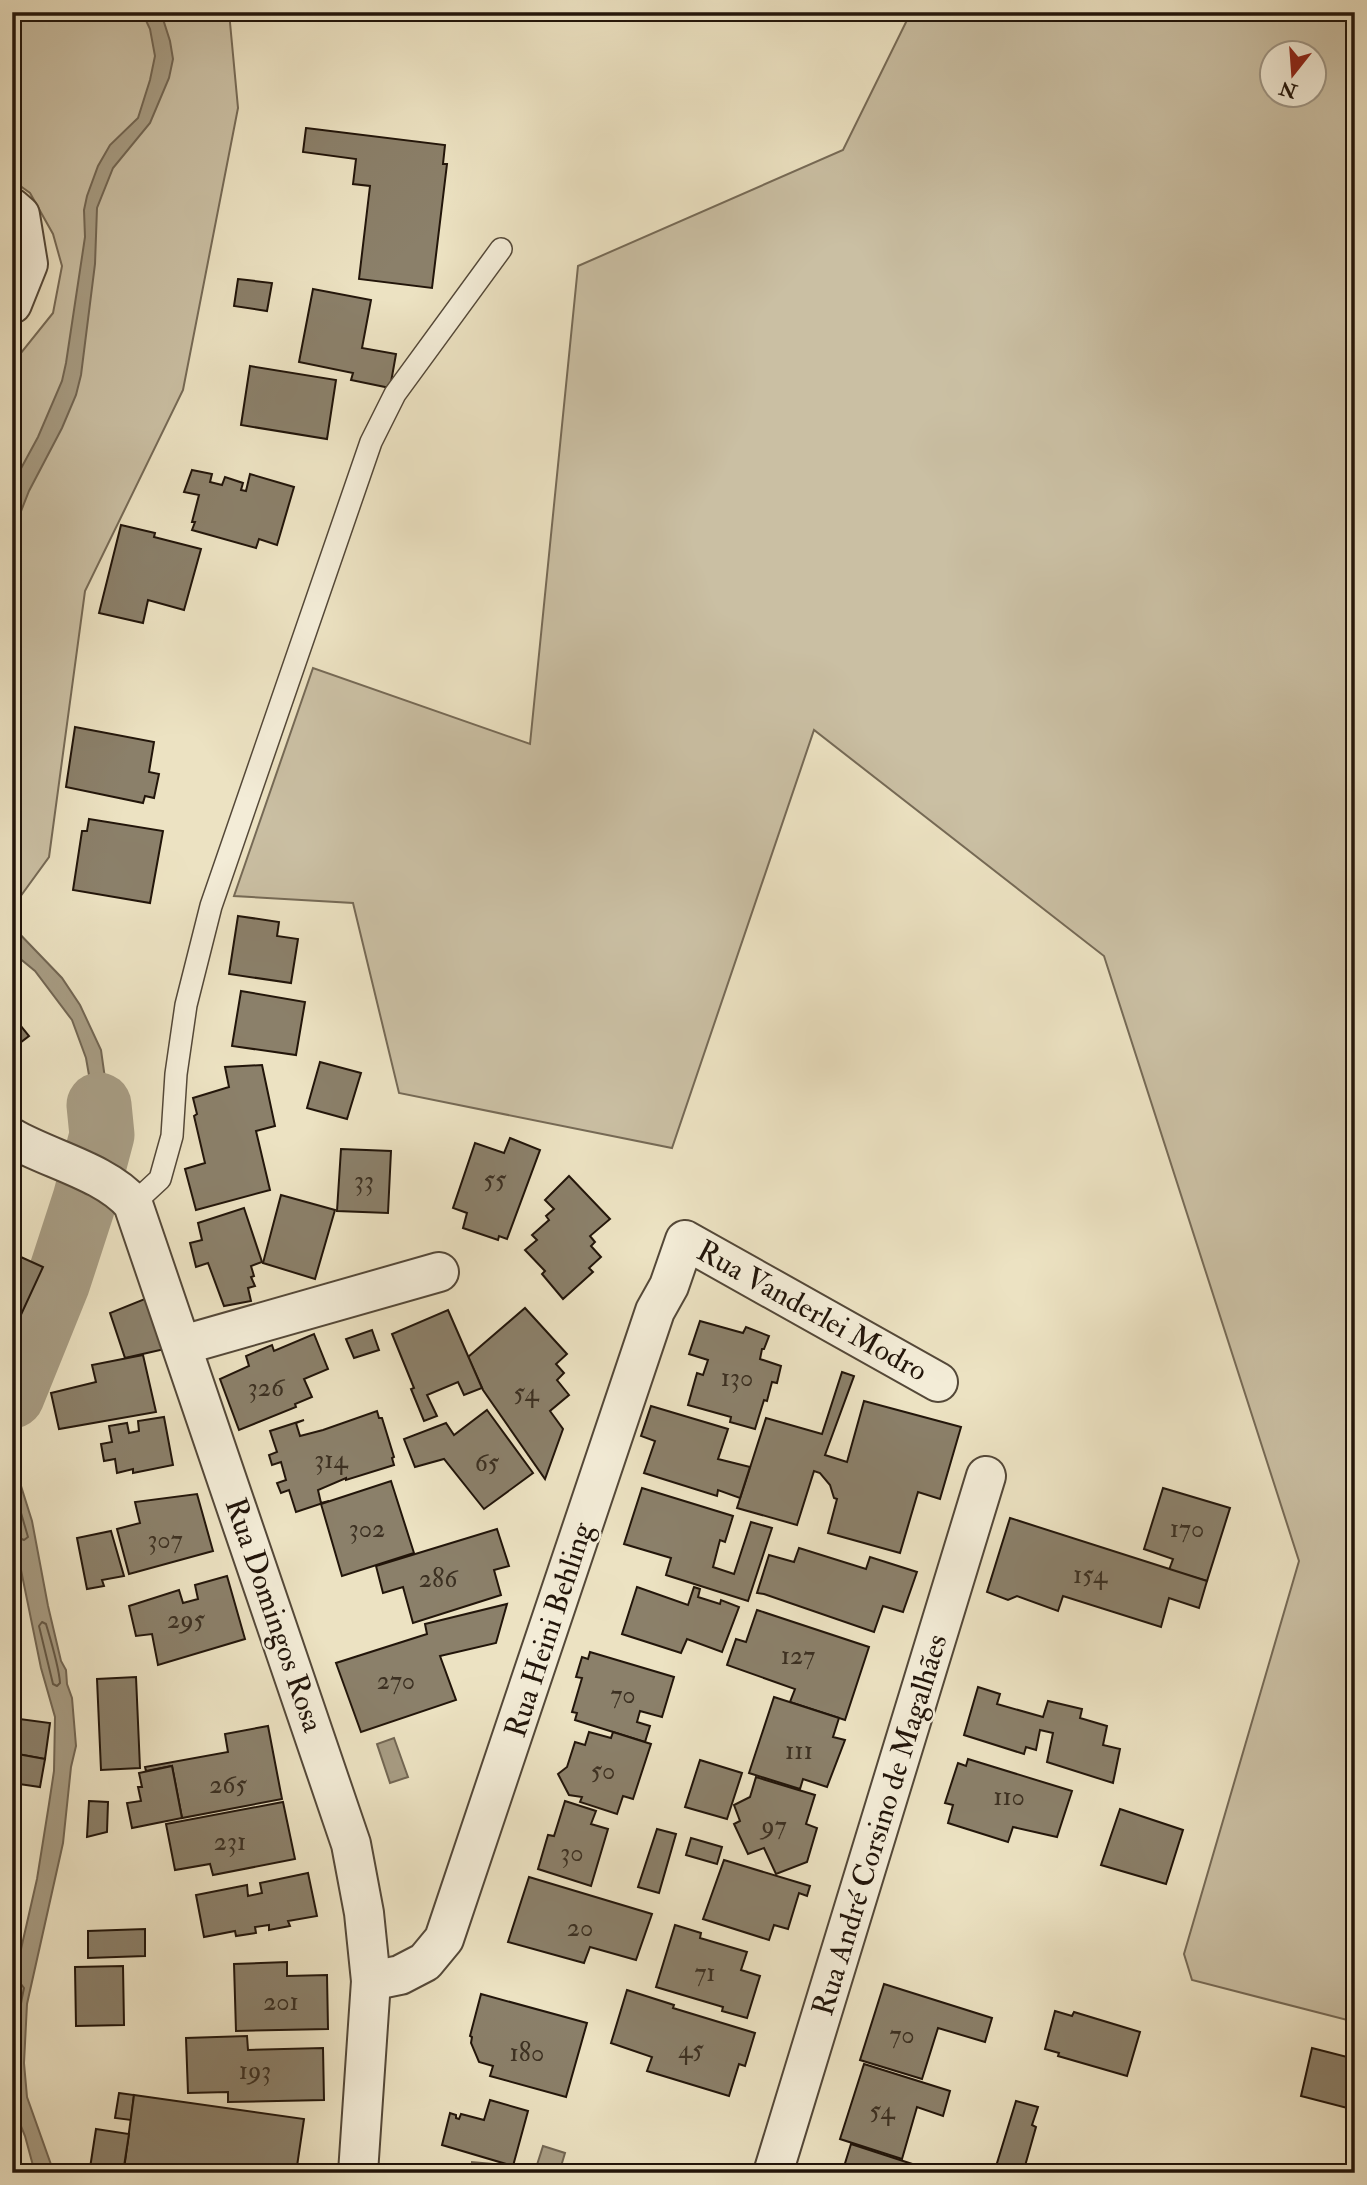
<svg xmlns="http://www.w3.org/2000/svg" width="1367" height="2185" viewBox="0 0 1367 2185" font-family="'IM FELL Double Pica',serif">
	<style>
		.green { fill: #cabfa3; stroke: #766a56; stroke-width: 2; fill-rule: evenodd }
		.water { fill: #a79c83; stroke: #726653; stroke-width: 2 }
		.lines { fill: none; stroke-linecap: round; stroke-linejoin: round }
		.shore { stroke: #645846; stroke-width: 2 }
		.river { stroke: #a79c83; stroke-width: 65 }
		.building { fill: #8b806a; stroke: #22150a; stroke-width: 2 }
		.service-casing { stroke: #544838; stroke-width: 24 }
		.minor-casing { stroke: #544838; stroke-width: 42 }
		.service { stroke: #f3ecd7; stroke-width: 21 }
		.minor { stroke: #f3ecd7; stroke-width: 38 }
		.labels { text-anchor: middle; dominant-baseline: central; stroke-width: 5; stroke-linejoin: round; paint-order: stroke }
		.number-label { font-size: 26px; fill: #3c3022 }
		.street-label { font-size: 30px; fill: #22150a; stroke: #f3ecd7 }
	</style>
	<rect width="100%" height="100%" fill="#ece2c2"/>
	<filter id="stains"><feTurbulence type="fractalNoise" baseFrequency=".00286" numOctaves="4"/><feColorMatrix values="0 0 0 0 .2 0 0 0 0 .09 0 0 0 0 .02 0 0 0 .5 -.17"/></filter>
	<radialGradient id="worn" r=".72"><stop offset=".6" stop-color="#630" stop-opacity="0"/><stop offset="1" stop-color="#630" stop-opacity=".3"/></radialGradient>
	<!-- green -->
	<g class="green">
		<polygon points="12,12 229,12 238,108 183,390 85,591 49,857 12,908 12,364 53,313 62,266 53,234 30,193 12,180"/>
		<path d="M911,12h444v2010l-163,-42 -8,-26 115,-393 -195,-605 -290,-226 -142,418 -273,-55 -46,-190 -119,-7 79,-228 217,76 48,-478 265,-116zM1272,52h42v42h-42z"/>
	</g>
	<!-- water -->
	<g class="water">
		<polygon points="142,12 160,12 162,16 170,41 173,59 169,78 150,123 113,168 97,208 95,264 81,375 76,395 62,428 29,491 12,534 12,485 38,437 62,381 66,363 85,237 84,210 87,196 98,166 110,145 138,118 150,80 155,56 150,29"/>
		<polygon points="12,926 62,978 80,1005 101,1050 111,1121 106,1159 88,1148 96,1115 86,1058 72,1020 35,971 12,952"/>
		<polygon points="78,1196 94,1205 81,1247 12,1415 12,1365 49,1277"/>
		<polygon points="12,1457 13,1469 20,1483 32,1521 48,1606 61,1661 66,1670 67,1684 72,1698 76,1746 71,1767 63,1843 27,2004 24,2063 27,2097 54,2173 35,2173 25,2136 12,2104 12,2032 16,1971 37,1879 49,1804 54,1771 55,1717 41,1668 12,1526"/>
		<polygon points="394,1738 408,1777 390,1783 377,1744"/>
		<polygon points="543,2146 565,2153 559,2173 471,2173 472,2162 536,2168"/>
	</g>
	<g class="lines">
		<!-- shore -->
		<g class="shore">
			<polyline points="12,1482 28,1537 24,1540 12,1535"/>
			<path d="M42,1622l4,2c5,17 13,43 14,59l-3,3 -4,-2 -14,-58z"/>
			<path d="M12,1986l9,-2 3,4c-8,35 -9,77 -3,113l-3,3h-6"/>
		</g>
		<!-- river -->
		<polyline class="river" points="12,1396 58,1282 85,1199 102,1135 99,1105"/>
	</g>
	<!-- building -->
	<g class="building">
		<polygon points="306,128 445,145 443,164 447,164 432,288 359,279 370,186 353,184 356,159 303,152"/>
		<polygon points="238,279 272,283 267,311 234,306"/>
		<polygon points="313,289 371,300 362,348 396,354 390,388 351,380 353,373 299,362"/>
		<polygon points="250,366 336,380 327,439 241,425"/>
		<polygon points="192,470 212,474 210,482 222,485 225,477 243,483 241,490 246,491 250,474 294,487 277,545 259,539 256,548 192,530 195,522 192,522 199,495 184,492"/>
		<polygon points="121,525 155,533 154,537 201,549 184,610 148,600 143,623 99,613"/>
		<polygon points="75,727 154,742 149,772 159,774 154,798 145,796 143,803 66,787"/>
		<polygon points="89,819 163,831 150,903 73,890 82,831 87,831"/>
		<polygon points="238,916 279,922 277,936 298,939 291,983 229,974"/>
		<polygon points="241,991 305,1002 296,1055 232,1046"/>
		<polygon points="12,1015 29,1036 12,1049"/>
		<polygon points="320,1062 361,1073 347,1119 307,1108"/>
		<polygon points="262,1065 275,1126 256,1131 270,1190 196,1210 185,1169 205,1163 194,1116 197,1114 193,1098 229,1087 225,1067"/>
		<polygon points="510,1138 540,1150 507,1239 499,1236 498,1240 463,1228 467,1213 453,1208 475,1143 504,1153"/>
		<polygon points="341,1149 391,1151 388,1213 337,1211"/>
		<polygon points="569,1176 610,1219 590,1236 595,1242 591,1246 601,1257 589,1268 593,1272 563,1299 542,1274 545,1271 525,1250 537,1240 532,1235 549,1220 546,1216 554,1209 545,1200"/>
		<polygon points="281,1195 335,1210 315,1279 263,1263"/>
		<polygon points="244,1208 262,1262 251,1266 254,1276 251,1277 255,1286 248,1288 251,1301 224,1306 208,1263 196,1267 190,1243 202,1240 198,1223"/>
		<polygon points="12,1253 43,1267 13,1332 12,1332"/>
		<polygon points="157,1294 169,1348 125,1358 110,1313"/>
		<polygon points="525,1308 567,1354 556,1364 564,1373 557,1380 569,1395 550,1411 563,1429 545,1479 483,1390 468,1357"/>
		<polygon points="448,1310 482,1388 464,1395 458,1382 427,1395 437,1416 424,1421 411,1389 414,1388 392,1334"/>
		<polygon points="700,1321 743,1333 746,1327 769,1336 764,1349 762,1349 760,1359 781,1366 777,1383 772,1382 767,1401 764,1400 755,1429 730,1422 731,1417 688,1405 697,1373 703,1375 708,1360 689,1354"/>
		<polygon points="372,1330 379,1350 354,1358 346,1339"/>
		<polygon points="314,1334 328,1369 304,1379 312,1397 295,1404 296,1407 239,1430 220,1379 249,1366 246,1356 272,1345 274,1351"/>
		<polygon points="143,1355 156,1412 59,1429 51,1393 96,1382 92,1365"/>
		<polygon points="842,1372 854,1376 825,1455 847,1462 864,1401 961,1427 940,1499 918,1492 900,1553 828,1533 837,1499 834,1498 830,1485 820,1473 814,1471 797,1525 737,1508 766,1418 822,1434"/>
		<polygon points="651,1406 728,1429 718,1459 750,1467 740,1498 718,1490 717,1496 644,1473 655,1441 641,1436"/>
		<polygon points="487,1410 533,1473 484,1509 444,1459 415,1467 404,1439 446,1423 454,1435"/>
		<polygon points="377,1411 379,1418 382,1418 394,1457 392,1458 394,1465 346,1480 346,1478 318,1490 321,1503 329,1501 296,1512 289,1490 281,1493 277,1483 286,1480 281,1462 272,1465 269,1455 277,1452 270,1431 304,1420 296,1423 300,1436 323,1430"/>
		<polygon points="164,1417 173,1465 133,1473 133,1469 117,1473 115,1459 104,1461 101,1444 112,1442 109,1426 127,1423 129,1433 139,1431 138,1421"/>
		<polygon points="391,1481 414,1553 342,1576 321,1504"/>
		<polygon points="642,1488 733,1516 725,1542 720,1540 713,1567 734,1574 751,1522 772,1528 748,1601 666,1575 671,1558 624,1544"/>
		<polygon points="1163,1488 1230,1508 1207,1581 1169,1570 1173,1559 1144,1549"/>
		<polygon points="197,1494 213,1551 129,1574 117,1529 140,1523 135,1502"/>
		<polygon points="1010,1518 1207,1581 1199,1608 1169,1598 1161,1627 1063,1596 1058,1611 1017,1596 1008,1600 987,1592"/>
		<polygon points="497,1529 509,1566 494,1570 501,1595 413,1623 403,1587 383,1593 376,1566"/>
		<polygon points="111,1531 124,1576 102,1580 104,1586 87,1589 77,1538"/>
		<polygon points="799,1548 866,1569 870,1557 917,1572 903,1612 883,1606 874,1632 764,1594 757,1593 769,1555 794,1562"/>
		<polygon points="227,1576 245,1639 158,1665 152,1634 136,1636 129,1606 179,1590 183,1603 198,1599 195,1585"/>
		<polygon points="637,1587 688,1605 694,1587 700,1589 698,1597 720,1604 721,1600 739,1607 722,1652 687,1639 681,1653 622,1634"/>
		<polygon points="507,1604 496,1643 440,1656 456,1700 361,1732 336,1663 427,1634 425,1624"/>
		<polygon points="757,1610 869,1647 845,1720 790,1702 795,1689 727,1665 736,1639 746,1642"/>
		<polygon points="590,1652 674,1677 662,1717 640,1711 637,1722 650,1726 645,1742 575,1720 577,1713 572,1712 582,1678 576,1677 582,1657 588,1659"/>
		<polygon points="136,1677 140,1768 101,1770 97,1679"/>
		<polygon points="978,1687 1000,1694 997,1704 1043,1717 1048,1701 1082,1709 1080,1718 1107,1726 1103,1745 1120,1749 1113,1783 1047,1762 1053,1733 1040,1730 1036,1750 1026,1747 1024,1754 964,1735"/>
		<polygon points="774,1697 839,1718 833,1737 845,1740 827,1787 803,1779 800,1789 749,1773"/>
		<polygon points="12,1718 50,1723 45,1759 12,1753 15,1724 12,1724"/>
		<polygon points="268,1726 282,1799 182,1818 172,1766 146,1771 145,1767 228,1752 225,1734"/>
		<polygon points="589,1732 611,1738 613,1732 651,1744 633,1799 623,1796 617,1814 580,1802 582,1797 569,1795 558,1774 567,1767 575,1742 585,1745"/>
		<polygon points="12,1753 45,1759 40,1787 12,1783"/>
		<polygon points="968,1759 1072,1791 1057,1837 1013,1827 1008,1842 948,1823 953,1805 945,1803 958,1763 966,1766"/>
		<polygon points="700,1760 742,1773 727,1819 685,1807"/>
		<polygon points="172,1766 182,1818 132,1828 127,1803 141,1801 138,1787 142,1787 139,1773"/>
		<polygon points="756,1777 815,1795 806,1824 817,1828 807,1862 776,1874 764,1848 748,1854 734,1824 740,1821 734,1805 750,1797"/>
		<polygon points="89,1801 108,1802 107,1832 87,1837"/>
		<polygon points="565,1801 596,1811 591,1824 608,1829 591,1886 538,1869 548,1835 554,1836"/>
		<polygon points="283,1802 295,1859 213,1875 210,1864 175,1870 166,1824"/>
		<polygon points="1120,1809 1183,1830 1166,1884 1101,1865"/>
		<polygon points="657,1829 676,1834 659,1893 638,1887"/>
		<polygon points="691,1838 722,1847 717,1864 686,1855"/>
		<polygon points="724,1860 810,1886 807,1896 799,1893 788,1929 774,1925 769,1940 703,1919"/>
		<polygon points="308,1873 317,1916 288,1921 290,1926 269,1930 269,1925 255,1927 256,1933 236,1936 235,1931 204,1937 196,1895 247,1885 248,1896 262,1893 260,1883"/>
		<polygon points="529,1877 652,1914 636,1960 590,1947 584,1963 508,1942"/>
		<polygon points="675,1925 701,1933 700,1938 747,1952 741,1970 760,1976 747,2018 722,2011 723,2007 656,1987"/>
		<polygon points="145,1929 145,1956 88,1958 88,1931"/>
		<polygon points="287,1962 287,1976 327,1975 328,2029 236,2031 234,1964"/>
		<polygon points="123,1966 124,2025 76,2026 75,1967"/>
		<polygon points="884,1984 992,2018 985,2042 938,2028 922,2079 860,2060"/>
		<polygon points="627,1990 674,2005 673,2008 755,2033 745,2066 739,2064 729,2096 647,2071 652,2057 611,2043"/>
		<polygon points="481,1994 587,2023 566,2097 490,2076 493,2066 479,2062 471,2043 472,2037 470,2036"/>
		<polygon points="1055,2011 1072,2016 1074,2012 1140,2032 1127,2076 1058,2056 1059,2053 1045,2049"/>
		<polygon points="247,2036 248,2050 323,2048 324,2100 228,2102 228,2092 188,2093 186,2038"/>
		<polygon points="1312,2048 1355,2059 1355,2110 1301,2096"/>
		<polygon points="864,2064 950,2091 943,2116 917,2107 902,2159 840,2139"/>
		<polygon points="119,2093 134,2095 131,2120 115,2118"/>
		<polygon points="134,2095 304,2119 296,2173 150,2173 124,2169"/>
		<polygon points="490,2100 528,2111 513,2166 442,2145 450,2113 456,2115 456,2118 459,2119 461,2114 484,2120"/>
		<polygon points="1016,2101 1038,2107 1032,2125 1036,2127 1023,2173 994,2173"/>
		<polygon points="96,2129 129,2134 123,2173 90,2168"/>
		<polygon points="851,2144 940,2173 842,2173"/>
		<polygon points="380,2169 410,2173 380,2173"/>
	</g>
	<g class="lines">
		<!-- service casing -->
		<g class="service-casing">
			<polyline id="service" points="133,1204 160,1179 172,1136 176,1074 186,1005 211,906 371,442 395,394 501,249"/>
		</g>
		<!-- minor casing -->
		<g class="minor-casing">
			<g id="minor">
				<polyline points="12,208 20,215 28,264 12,304"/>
				<path d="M12,1138c36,21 94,34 121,66l218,640 13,69 7,68 -13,192"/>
				<polyline points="183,1345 439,1272"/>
				<polyline points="371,1981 400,1975 425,1962 444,1939 655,1311 669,1286 685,1240 938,1382"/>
				<polyline points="773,2173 986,1476"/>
			</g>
		</g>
		<!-- service -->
		<use href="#service" class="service"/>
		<!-- minor -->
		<use href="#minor" class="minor"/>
	</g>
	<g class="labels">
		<!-- number labels -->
		<g class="number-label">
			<text x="495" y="1180">55</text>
			<text x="364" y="1181">33</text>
			<text x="737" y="1378">130</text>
			<text x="266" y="1388">326</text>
			<text x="526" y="1393">54</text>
			<text x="331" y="1460">314</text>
			<text x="487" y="1463">65</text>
			<text x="367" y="1529">302</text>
			<text x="1187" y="1529">170</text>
			<text x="165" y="1540">307</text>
			<text x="1090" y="1575">154</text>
			<text x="438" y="1579">286</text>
			<text x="186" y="1620">295</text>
			<text x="798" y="1656">127</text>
			<text x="396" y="1681">270</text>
			<text x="623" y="1695">70</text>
			<text x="799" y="1751">111</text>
			<text x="603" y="1771">50</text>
			<text x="228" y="1785">265</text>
			<text x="1009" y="1797">110</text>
			<text x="774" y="1826">97</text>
			<text x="230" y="1842">231</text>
			<text x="572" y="1853">30</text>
			<text x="580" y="1928">20</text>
			<text x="705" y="1973">71</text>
			<text x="281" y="2002">201</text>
			<text x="902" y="2035">70</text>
			<text x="691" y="2050">45</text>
			<text x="527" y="2053">180</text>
			<text x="255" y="2071">193</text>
			<text x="882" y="2111">54</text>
		</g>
		<!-- street labels -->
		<g class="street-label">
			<text transform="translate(812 1311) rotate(29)">Rua Vanderlei Modro</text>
			<text transform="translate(274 1615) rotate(71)">Rua Domingos Rosa</text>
			<text transform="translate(549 1630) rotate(-72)">Rua Heini Behling</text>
			<text transform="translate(880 1825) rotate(-73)">Rua André Corsino de Magalhães</text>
		</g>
	</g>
	<!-- margin -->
	<rect width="1367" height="2185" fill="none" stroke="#ece2c2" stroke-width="42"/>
	<rect x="14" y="14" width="1339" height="2157" fill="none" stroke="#22150a" stroke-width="3.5"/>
	<rect x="21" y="21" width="1325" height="2143" fill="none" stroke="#22150a" stroke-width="2"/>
	<!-- north arrow -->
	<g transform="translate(1293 74) rotate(197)"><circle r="33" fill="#f3ecd7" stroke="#9f9685" stroke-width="2"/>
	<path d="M0-5L12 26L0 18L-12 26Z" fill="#8f2418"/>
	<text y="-10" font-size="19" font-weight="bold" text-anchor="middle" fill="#22150a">N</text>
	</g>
	<rect width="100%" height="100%" filter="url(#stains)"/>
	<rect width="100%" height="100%" fill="url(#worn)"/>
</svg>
